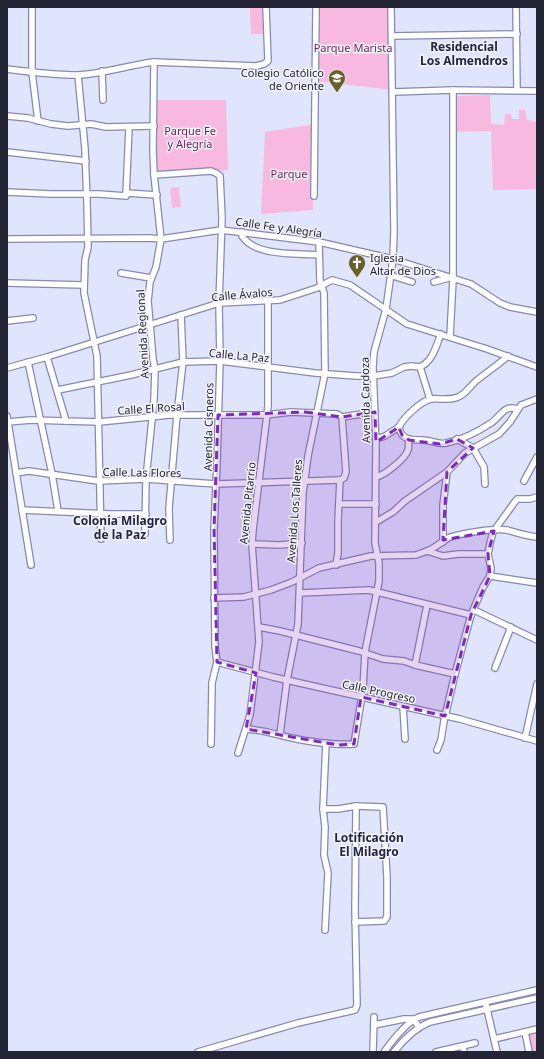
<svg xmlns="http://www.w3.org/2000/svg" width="544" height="1059" viewBox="0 0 544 1059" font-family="'Noto Sans',sans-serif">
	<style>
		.green { fill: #f7b9e0 }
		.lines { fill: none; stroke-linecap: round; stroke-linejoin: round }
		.minor-casing { stroke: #8689b0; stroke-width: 8 }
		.minor { stroke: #fff; stroke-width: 5.5 }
		.marked { fill: #7b2cbf; fill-opacity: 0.2; stroke: #7b2cbf; stroke-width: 3; stroke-dasharray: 8 5; stroke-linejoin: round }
		.labels { text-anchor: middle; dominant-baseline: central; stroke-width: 3; stroke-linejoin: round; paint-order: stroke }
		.park-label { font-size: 11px; fill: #721d5b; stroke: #f2f3fb }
		.poi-label { font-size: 11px; fill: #242534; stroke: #f2f3fb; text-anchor: end }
		.street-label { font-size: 11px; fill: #242534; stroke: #f2f3fb }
		.neighbourhood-label { font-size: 12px; font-weight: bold; fill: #242545; stroke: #f2f3fb }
	</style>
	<rect width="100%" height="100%" fill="#e1e4fd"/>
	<!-- green -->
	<g class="green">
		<polygon points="250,7 266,7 267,34 251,34"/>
		<polygon points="316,7 391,7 393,90 315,81"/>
		<polygon points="490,95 491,124 504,125 505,114 511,114 512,119 519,119 519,110 525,110 527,120 537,122 537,189 493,190 491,131 455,132 455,97 456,96"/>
		<polygon points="153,100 226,100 228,170 154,175"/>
		<polygon points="314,124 313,210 261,214 265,132"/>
		<polygon points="179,187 181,207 172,208 170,188"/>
		<polygon points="537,1029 537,1052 529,1052 525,1032"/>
	</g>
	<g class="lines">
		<!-- minor casing -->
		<g class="minor-casing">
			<g id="minor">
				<polyline points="32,7 32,72 38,121"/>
				<polyline points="516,7 517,90"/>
				<polyline points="392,36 517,34"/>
				<path d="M7,69c23,3 47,6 71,6 25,-1 51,-10 76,-13l102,4 8,-2 4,-3 -2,-54"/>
				<polyline points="102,71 103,100"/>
				<polyline points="78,75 85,149 87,203 88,247 85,260 84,293 97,356 101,539"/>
				<polyline points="393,92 453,90 537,91"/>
				<polyline points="7,116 28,118 51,124 68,126 91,124 106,127 154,126"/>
				<polyline points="7,152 86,161"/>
				<polyline points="154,175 211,171 216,173 220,176 222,218 219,303 220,361 217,463 214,529 215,647 217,662 212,683 211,744"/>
				<polyline points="7,192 51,194 99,194 126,196 129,127"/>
				<polyline points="126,193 157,195"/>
				<polyline points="314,196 316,7"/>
				<path d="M242,232v4c14,21 54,17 77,19"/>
				<polyline points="7,239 150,238 161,239 221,230 319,242 393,259 471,284 500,303 510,307 537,312"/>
				<polyline points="121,273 151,278"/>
				<polyline points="390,275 412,282"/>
				<polyline points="434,282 449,278"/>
				<polyline points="7,283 84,285"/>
				<polyline points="7,321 33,318"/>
				<polyline points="450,337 453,279 453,90"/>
				<polyline points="47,357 66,421"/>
				<polyline points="28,362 52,474 58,511"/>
				<path d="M420,367c13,-6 16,-21 21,-33"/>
				<polyline points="7,368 47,357 219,303 280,300 317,288 332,280 350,285 407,324 487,349 537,367"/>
				<polyline points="58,390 131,375 183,362 220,361 315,373 356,376 373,376 392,373 404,367 411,366 420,367 430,399"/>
				<polyline points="7,416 31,565"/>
				<polyline points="342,417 375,412"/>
				<polyline points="8,422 31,420 99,422 170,415 266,415 291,412 337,414 342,417"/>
				<path d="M399,427c2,13 12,13 23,13 9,0 17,5 24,3 15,-3 33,-12 45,-20 5,-3 11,-12 16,-14 4,-2 7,-1 11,0"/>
				<path d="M399,427c4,-9 22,-26 32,-28 9,-1 18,2 27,-2 8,-3 12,-11 18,-16 11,-9 22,-16 32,-25"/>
				<polyline points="376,439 385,436 399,427"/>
				<polyline points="457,439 473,448 484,467 485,484"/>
				<polyline points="16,473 29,471 98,481 146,479 216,484 340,480"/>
				<path d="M376,477c9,-2 29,-18 32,-27 1,-3 0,-7 1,-10"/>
				<polyline points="524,481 537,457"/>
				<polyline points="339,504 376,504"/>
				<polyline points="22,510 109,514 146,514"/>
				<polyline points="376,522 393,512 405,501 447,472 465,453 499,434 510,422 521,405 537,399"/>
				<polyline points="145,534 146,479 154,399 155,370 153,359 148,301 150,282 156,267 161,239 154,175 153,150 154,62"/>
				<polyline points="170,540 169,508 177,415 183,362 181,315"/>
				<polyline points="443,542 443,505 447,472"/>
				<polyline points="252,544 280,545 302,543"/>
				<path d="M427,551c8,-3 14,-9 21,-13 12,-5 47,-10 59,-8 10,3 19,6 30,7"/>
				<polyline points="336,565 338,553 338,521 340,480 344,478 346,472 342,417"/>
				<polyline points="490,576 537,583"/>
				<polyline points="300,593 369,590 471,615"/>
				<polyline points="214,598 244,597 271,590 292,582 319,568 371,556 416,555 427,551 443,556 458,554 488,554"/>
				<polyline points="474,610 537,640"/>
				<polyline points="259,627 280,631 359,651 383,659 404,661 415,665 455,674"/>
				<polyline points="217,662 273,677 460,719 537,741"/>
				<polyline points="415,665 427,605"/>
				<polyline points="495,668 511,627"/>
				<polyline points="403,706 405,739"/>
				<path d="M246,729c20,1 37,8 56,11 17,3 35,5 52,4l9,-55 2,-37 14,-71v-18l-4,-20 1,-96 -3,-80 1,-15 12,-43 7,-50 1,-28 -3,-224"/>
				<polyline points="280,734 287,680 298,624 303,493 308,456 325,373 324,293 320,281 319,242"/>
				<polyline points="525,738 537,684"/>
				<polyline points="437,750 441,740 444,721 455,674 471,615 483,587 490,576 491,568 488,554 490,543 493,532 517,499 530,499 537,497"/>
				<polyline points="238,753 250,715 259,642 252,544 253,530 268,406 268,300"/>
				<polyline points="323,809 338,809 356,806 383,807 387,877 387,917 384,921 355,922"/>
				<polyline points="325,930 328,873 324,855 325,827 323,809 326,743"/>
				<polyline points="486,1005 497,1052"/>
				<polyline points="374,1025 404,1019 413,1019 419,1027"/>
				<polyline points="525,1032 529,1052"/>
				<polyline points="494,1039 537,1029"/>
				<polyline points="463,1046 464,1052"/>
				<polyline points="198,1052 298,1023 355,1010 357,1005 355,909 356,806"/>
				<polyline points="373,1052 374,1017"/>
				<path d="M384,1052c8,-11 22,-30 35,-35l118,-27"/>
				<path d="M394,1052c10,-13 21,-24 36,-30l107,-24"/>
				<polyline points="436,1052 475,1043"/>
			</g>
		</g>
		<!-- minor -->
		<use href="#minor" class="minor"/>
	</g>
	<!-- marked area -->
	<path class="marked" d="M305,412l37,5 33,-5 1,30 23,-15 3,8 7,5 31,4 17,-5 16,9 -26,24 -4,68 51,-9 -6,23 2,22 -19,39 -26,101 -84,-19 -7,47 -16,1 -92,-16 10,-56 -39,-11 -3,-133 4,-114z"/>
	<!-- icons -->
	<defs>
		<g id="school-pin" transform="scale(0.9)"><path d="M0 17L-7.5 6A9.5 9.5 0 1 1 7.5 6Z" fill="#675f2c" stroke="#f2f3fb"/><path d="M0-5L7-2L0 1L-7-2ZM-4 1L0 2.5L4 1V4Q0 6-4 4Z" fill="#fff"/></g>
		<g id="church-pin" transform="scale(0.9)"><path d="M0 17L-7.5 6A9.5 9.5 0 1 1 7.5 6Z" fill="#675f2c" stroke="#f2f3fb"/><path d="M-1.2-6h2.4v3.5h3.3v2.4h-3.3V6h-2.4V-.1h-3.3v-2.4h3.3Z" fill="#fff"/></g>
	</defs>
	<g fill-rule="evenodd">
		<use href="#school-pin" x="337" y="78"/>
		<use href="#church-pin" x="357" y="263"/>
	</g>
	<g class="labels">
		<!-- park labels -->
		<g class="park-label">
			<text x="353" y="47">Parque Marista</text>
			<text x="190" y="130">Parque Fe<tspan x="190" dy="13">y Alegría</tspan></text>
			<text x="289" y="173">Parque</text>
		</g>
		<!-- poi labels -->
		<g class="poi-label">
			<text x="324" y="72">Colegio Católico<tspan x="324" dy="13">de Oriente</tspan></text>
			<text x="370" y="257" text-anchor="start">Iglesia<tspan x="370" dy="13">Altar de Dios</tspan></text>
		</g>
		<!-- street labels -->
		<g class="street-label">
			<text transform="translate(279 227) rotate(8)">Calle Fe y Alegría</text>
			<text transform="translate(242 294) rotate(-5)">Calle Ávalos</text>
			<text transform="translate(142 334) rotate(-93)">Avenida Regional</text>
			<text transform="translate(239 355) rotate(5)">Calle La Paz</text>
			<text transform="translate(365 400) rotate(-91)">Avenida Cardoza</text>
			<text transform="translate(151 408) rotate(-4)">Calle El Rosal</text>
			<text transform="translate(208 427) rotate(-89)">Avenida Cisneros</text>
			<text transform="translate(142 472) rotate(1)">Calle Las Flores</text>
			<text transform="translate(247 503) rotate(-84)">Avenida Pitarrio</text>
			<text transform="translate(294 511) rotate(-86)">Avenida Los Talleres</text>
			<text transform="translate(379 691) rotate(12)">Calle Progreso</text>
		</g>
		<!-- neighbourhood labels -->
		<g class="neighbourhood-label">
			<text x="464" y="46">Residencial<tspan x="464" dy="14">Los Almendros</tspan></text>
			<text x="120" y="520">Colonia Milagro<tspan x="120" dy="14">de la Paz</tspan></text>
			<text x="369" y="837">Lotificación<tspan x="369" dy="14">El Milagro</tspan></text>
		</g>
	</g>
	<!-- border -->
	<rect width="544" height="1059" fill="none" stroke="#242534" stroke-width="16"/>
</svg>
